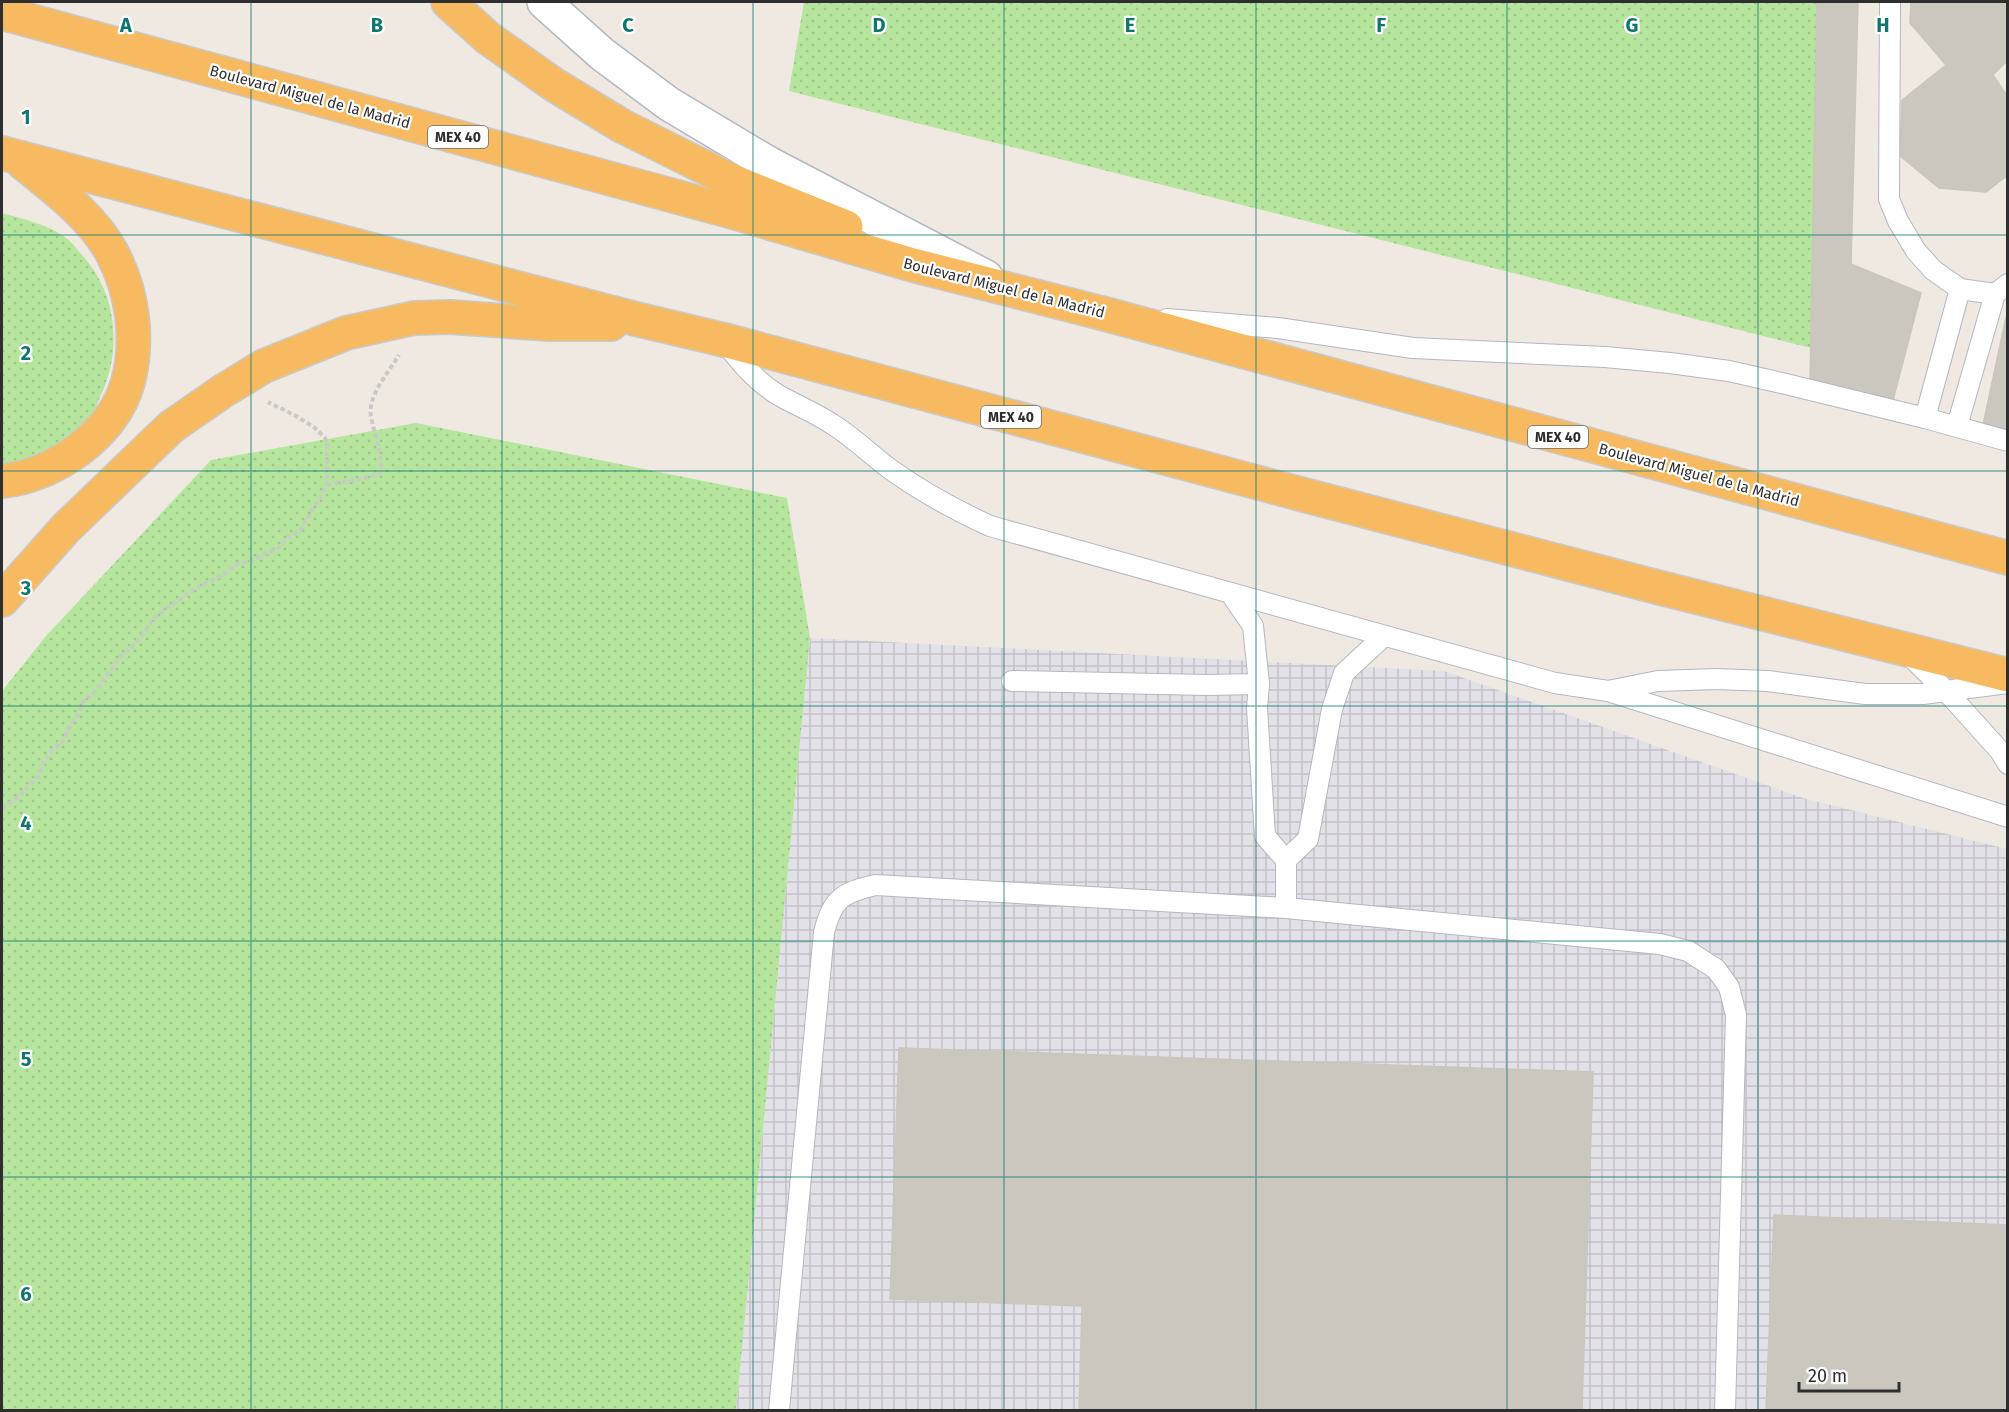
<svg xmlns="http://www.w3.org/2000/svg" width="2009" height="1412" viewBox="0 0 2009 1412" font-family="'Fira Sans',sans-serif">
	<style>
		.industrial { fill: url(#industrial-grid) }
		.grass { fill: url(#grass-dots) }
		.building { fill: #cbc7bf; stroke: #cbc5ba; stroke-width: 1.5 }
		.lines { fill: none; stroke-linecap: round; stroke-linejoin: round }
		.service-casing { stroke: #b4b7c1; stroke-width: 22 }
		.minor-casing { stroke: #b4b7c1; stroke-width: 36 }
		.trunk-casing { stroke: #c9c9c9; stroke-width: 36 }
		.path { stroke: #c9c9c9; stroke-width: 4; stroke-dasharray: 4.5 3; stroke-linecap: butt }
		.service { stroke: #fff; stroke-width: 20 }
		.minor { stroke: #fff; stroke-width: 33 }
		.trunk { stroke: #f8ba60; stroke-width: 33 }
		.grid { fill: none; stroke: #0f766e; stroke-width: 1.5; stroke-opacity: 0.55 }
		.labels { text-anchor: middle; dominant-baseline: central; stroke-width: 4.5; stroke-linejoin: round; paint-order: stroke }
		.shield { fill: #fff; stroke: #6d6d6d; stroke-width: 1.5 }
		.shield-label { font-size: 14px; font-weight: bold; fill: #2e2e2e }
		.street-label { font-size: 15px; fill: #2e2e2e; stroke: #fff }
		.grid-label { font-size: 20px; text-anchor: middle; font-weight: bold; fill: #0f766e; stroke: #fff; stroke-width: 4.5; stroke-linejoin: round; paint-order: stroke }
	</style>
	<defs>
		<pattern id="industrial-grid" width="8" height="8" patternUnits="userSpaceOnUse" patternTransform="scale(1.5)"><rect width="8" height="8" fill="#e3e1e8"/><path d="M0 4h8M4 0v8" fill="none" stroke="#c3c1c7"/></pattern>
		<pattern id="grass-dots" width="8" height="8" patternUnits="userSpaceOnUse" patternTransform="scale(1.5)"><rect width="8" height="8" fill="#b6e59e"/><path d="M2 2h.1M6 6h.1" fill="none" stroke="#9dc588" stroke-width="1.8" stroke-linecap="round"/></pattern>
	</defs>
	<rect width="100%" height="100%" fill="#efe9e1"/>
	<!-- industrial -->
	<polygon class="industrial" points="810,638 1444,671 1803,798 2007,849 2007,1410 736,1410"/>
	<!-- grass -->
	<g class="grass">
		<polygon points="804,2 1817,2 1811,348 789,91"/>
		<path d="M2,213c21,6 44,11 63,24 6,4 11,11 16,17 36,38 42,96 19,143 -3,7 -5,15 -10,21 -14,17 -41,36 -62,45 -8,4 -18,4 -26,6z"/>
		<polygon points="416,423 787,498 810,638 736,1410 2,1410 2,691 46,636 211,460"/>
	</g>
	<!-- building -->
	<g class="building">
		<polygon points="1817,2 1858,2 1851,264 1921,293 1892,404 1810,385"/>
		<polygon points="1911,2 2008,2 2008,60 1993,75 2008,97 2008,175 1986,192 1939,188 1900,156 1902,100 1946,65 1910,23"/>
		<polygon points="2006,317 2008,317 2008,431 1983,425"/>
		<polygon points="899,1048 1593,1072 1582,1410 1079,1410 1082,1306 890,1299"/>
		<polygon points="1774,1215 2008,1225 2008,1410 1766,1410"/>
	</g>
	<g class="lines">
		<!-- service casing -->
		<g class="service-casing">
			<g id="service">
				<polyline points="1890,2 1889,199 1898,221 1916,251 1933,270 1960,289 1995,294"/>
				<polyline points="1167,319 1278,328 1413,348 1605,357 1670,363 1729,371 1786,384 1925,418 2008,441"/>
				<path d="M724,340c14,21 30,39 51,53 18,11 39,19 57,31 21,13 38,30 58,45 32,23 65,41 100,57l565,157 53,8 50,-10 58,-2 52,2 97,13h58l85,-11"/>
				<polyline points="1925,418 1960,289"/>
				<polyline points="1957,426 1995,294 2008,284"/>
				<polyline points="1231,594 1253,626 1259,684 1257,708 1265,836 1286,860"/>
				<polyline points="1907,653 1946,691 2000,751 2008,764"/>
				<polyline points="1012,681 1207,685 1259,684"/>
				<polyline points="1611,692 2008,817"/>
				<polyline points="1286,908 1286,860 1308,839 1332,709 1344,673 1384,636"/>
				<path d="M779,1410l45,-478c9,-34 18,-39 51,-47l411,23 374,36 28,7 28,18 13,18 7,28 -11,395"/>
			</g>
		</g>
		<!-- minor casing -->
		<g class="minor-casing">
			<polyline id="minor" points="544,2 602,54 669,104 768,163 986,277"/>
		</g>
		<!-- trunk casing -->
		<g class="trunk-casing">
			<g id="trunk">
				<polyline points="448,2 488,38 553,84 622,126 730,180 846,227"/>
				<polyline points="2,13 729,211 913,265 1109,315 2008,558"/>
				<polyline points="2,153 636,319 724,340 1308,496 1657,587 2008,675"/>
				<path d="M2,481c52,-5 111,-46 126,-99 11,-42 5,-90 -16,-129 -19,-36 -57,-64 -89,-90"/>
				<polyline points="2,600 66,528 171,427 223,391 264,366 346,333 414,318 450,317 549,324 611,324"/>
			</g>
		</g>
		<!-- path -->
		<g class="path">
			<path d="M327,485l43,-8 11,-5c1,-19 -6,-36 -10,-55 -4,-21 18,-45 28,-62"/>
			<polyline points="2,808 17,798 38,777 43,764 52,750 65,739 68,729 78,715 84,700 93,694 120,658 140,638 156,616 193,590 228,572 234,565 248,562 280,547 288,537 301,530 327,485 327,445 325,438 315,428 296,416 268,402"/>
		</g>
		<!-- service -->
		<use href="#service" class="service"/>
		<!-- minor -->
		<use href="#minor" class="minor"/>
		<!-- trunk -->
		<use href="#trunk" class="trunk"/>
	</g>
	<!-- grid -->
	<path class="grid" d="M251,2v1408M502,2v1408M753,2v1408M1004,2v1408M1256,2v1408M1507,2v1408M1758,2v1408M2,235h2006M2,471h2006M2,706h2006M2,941h2006M2,1177h2006"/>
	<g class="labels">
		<!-- shield labels -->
		<g class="shield">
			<rect x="428" y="126" width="60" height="22" rx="4.5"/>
			<rect x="981" y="406" width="60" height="22" rx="4.5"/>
			<rect x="1528" y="426" width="60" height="22" rx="4.5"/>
		</g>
		<g class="shield-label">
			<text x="458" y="137">MEX 40</text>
			<text x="1011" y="417">MEX 40</text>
			<text x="1558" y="437">MEX 40</text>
		</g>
		<!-- street labels -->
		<g class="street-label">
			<text transform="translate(310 97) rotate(15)">Boulevard Miguel de la Madrid</text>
			<text transform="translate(1004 288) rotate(14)">Boulevard Miguel de la Madrid</text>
			<text transform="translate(1699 475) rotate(15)">Boulevard Miguel de la Madrid</text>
		</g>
	</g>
	<g class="grid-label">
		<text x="126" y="32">A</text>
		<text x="377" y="32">B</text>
		<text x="628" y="32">C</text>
		<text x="879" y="32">D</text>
		<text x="1130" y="32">E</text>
		<text x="1381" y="32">F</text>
		<text x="1632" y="32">G</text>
		<text x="1883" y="32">H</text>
		<text x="26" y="124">1</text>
		<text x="26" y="360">2</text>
		<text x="26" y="595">3</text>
		<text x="26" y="830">4</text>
		<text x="26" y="1066">5</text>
		<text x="26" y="1301">6</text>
	</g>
	<!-- border -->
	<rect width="2009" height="1412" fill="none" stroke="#2e2e2e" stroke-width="6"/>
	<!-- scale -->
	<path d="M1799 1382v9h100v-9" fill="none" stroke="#2e2e2e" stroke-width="3"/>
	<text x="1808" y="1382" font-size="18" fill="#2e2e2e" stroke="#ffffff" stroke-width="4.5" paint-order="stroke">20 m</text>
</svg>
